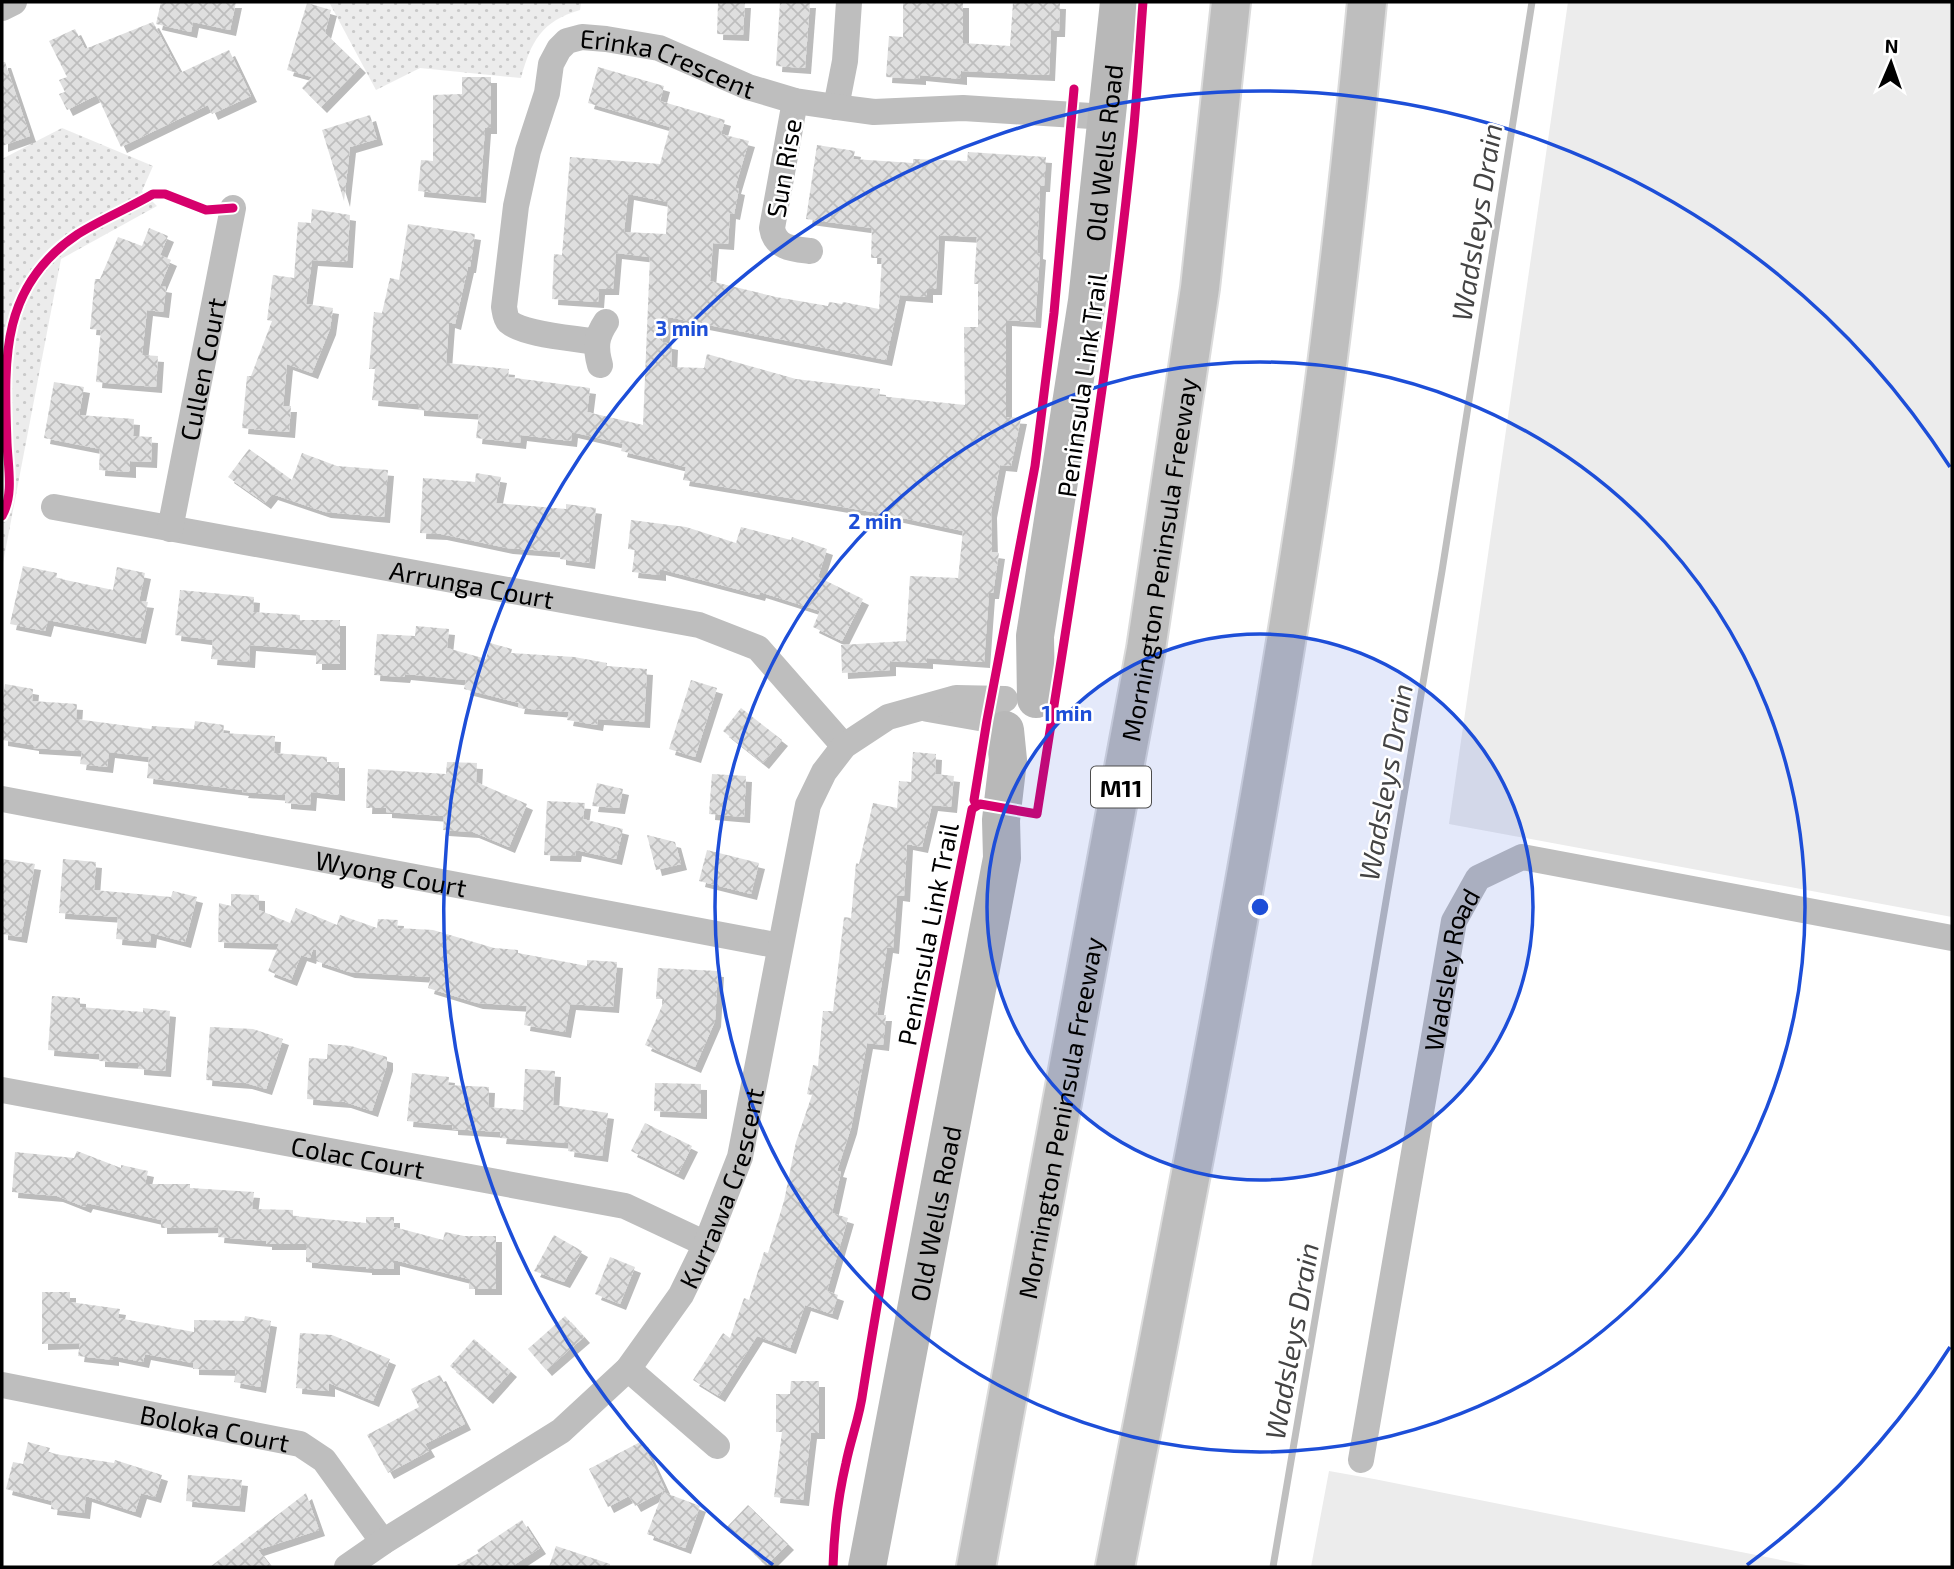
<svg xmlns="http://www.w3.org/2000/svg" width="1954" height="1569" viewBox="0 0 1954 1569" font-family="'Exo 2',sans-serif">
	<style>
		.grass { fill: #ececec }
		.park { fill: url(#park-dots) }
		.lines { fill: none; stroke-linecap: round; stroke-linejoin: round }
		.stream { stroke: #bfbfbf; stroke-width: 7 }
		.building { fill: url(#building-cross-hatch); fill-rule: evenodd; filter: url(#shadow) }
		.highway-casing { stroke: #dbdbdb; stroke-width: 42 }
		.street { stroke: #bebebe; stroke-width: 26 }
		.secondary { stroke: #b8b8b8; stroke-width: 38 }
		.highway { stroke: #bebebe; stroke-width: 38 }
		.cycleway-casing { stroke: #fff; stroke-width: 13 }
		.cycleway { stroke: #d6006c; stroke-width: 9 }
		.ring { fill: none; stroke: #1d4ed8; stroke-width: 3.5 }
		.labels { text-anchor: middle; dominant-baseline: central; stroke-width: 5; stroke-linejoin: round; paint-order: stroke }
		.shield { fill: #fff; stroke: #4c4c4c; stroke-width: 2 }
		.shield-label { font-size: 24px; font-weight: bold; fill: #000 }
		.street-label { font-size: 26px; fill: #000; stroke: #fff }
		.water-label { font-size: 28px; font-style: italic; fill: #444; stroke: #fff }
		.centre { fill: #1d4ed8; stroke: #fff; stroke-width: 3.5 }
		.ring-label { font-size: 21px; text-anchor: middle; font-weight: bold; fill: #1d4ed8; stroke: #fff; stroke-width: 5; stroke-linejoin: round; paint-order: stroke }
	</style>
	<defs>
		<pattern id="park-dots" width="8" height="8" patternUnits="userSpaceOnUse" patternTransform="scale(1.75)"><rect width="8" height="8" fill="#ececec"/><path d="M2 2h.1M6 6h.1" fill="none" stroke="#c9c9c9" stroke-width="1.8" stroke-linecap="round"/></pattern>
		<pattern id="building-cross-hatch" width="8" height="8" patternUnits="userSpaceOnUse" patternTransform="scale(1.75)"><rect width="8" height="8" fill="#dfdfdf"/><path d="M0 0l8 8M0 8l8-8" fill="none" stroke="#bebebe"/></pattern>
		<filter id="shadow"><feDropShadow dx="6" dy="6" stdDeviation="0" flood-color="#0004"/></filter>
	</defs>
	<rect width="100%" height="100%" fill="#fff"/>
	<!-- grass -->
	<g class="grass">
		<polygon points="1568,2 1952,2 1952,917 1449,824"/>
		<polygon points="1329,1471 1374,1479 1816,1567 1311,1567"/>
	</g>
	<!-- park -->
	<g class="park">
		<path d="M329,2h252l-1,8c-38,11 -49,31 -59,68l-101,-10 -44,22z"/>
		<polygon points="62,128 153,166 142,191 157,206 61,259 2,568 2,159"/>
	</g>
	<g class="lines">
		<!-- stream -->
		<polyline class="stream" points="1273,1567 1442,571 1532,2"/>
	</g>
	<!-- building -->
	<g class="building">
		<polygon points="161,2 236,2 230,30 193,22 191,32 156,24"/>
		<polygon points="718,2 745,2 743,35 717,34"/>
		<polygon points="780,2 810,2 805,68 776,66"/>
		<polygon points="903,2 963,2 963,43 1010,46 1013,2 1060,3 1059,31 1051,31 1049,75 961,71 961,79 920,75 920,79 886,77 889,36 903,37"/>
		<polygon points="307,3 331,10 325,33 360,67 321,107 302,88 312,77 287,70"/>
		<polygon points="153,22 180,73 229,50 251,96 212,114 208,105 121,147 97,95 67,110 59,94 65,92 59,80 67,77 49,41 75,29 85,49"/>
		<polygon points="2,62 5,62 30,136 2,146"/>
		<path d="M598,67l66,19 -4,15 65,19 -4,14 28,7 -14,47 4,1 -5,25 -4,-1 -2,31 -15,-1 -3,38 66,16 52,9 1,-4 13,2 1,-2 36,7 3,-51h-11l1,-30 -66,-9 11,-74 38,6 -2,8 60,4v-4l54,2 1,-9 78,5 -2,29h-4l-3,67 3,1 -5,68 -29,-2v97l15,1 -10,48 -11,-1 -9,47 1,40 7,1 -6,40h-4l-5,69 -57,-4v5l-37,-2v9l-48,3 -1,-28 65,-4 4,-65 48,2 5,-47 -79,-17 -201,-34 3,-13 -65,-16 2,-7 -51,-12 -1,9 -50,-6 -1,8 -44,-5 3,-24 -61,-4v-6l-46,-4 3,-31h-6l5,-57 8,1 8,-35 9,2 9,-56 67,10 -5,33h-2l-13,57 -6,-2 -3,41 63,6 -1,8 82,11 -3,24 56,13 7,-168 -34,-4 -3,36h-14l-1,13 -46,-3 2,-45 8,1 8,-98 90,7 10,-37 -82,-24zM628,194l40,8 -2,32 -42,-2zM939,235l38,2 -3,47h4v43h-14l1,78 -86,-9 1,-7 -84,-10 -89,-25 -3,14 -33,-1 1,-23 -10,-2 6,-25 218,43 14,-65 27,2v-8h9z"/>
		<polygon points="462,77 491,77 491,128 485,128 480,197 418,191 421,160 433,161 433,95 462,94"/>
		<polygon points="370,115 377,139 350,147 344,201 322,130"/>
		<polygon points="312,209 350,215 347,262 312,260 306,304 333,308 330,329 312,373 287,364 283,406 291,406 289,432 242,428 247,376 251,376 272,321 267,320 273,275 294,278 298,222 311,223"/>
		<polygon points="149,228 168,236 160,255 171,260 160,286 166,287 163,312 147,310 142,355 158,356 156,387 96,382 101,330 90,329 95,279 100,279 118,237 142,246"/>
		<polygon points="54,382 84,387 79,415 134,419 133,436 152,437 151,462 130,461 130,472 99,470 100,449 44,438"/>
		<polygon points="249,449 292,480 302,453 337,466 388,470 384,517 325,512 272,494 265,503 228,477"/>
		<polygon points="476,473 501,477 496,503 566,509 566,504 596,508 589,563 560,559 560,552 507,548 441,534 420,533 423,478 475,482"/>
		<polygon points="631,520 686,527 736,543 741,527 791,540 792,537 827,549 818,577 863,599 842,641 813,627 820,611 760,592 759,595 660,569 660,575 632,572 635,550 628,549"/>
		<polygon points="23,566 57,573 56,578 113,590 117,567 145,573 139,601 148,602 140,638 48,620 45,631 10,624"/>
		<polygon points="180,590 254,597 253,612 300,615 300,620 340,620 340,664 316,664 316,650 250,645 249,662 211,659 213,640 175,635"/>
		<polygon points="416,626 449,629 447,648 486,659 490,643 512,649 511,653 574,657 607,663 607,666 647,669 644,722 598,719 597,725 567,720 569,712 518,708 519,703 464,689 466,680 405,674 404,677 374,675 377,634 415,636"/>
		<polygon points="691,680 717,688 695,757 669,749"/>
		<polygon points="5,684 33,689 32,701 77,704 76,719 151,729 152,726 194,729 195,721 224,725 223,733 275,736 274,753 327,757 327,762 339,762 339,795 311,792 310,805 285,803 285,795 242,792 243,790 147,778 149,757 109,752 107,767 80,764 82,751 33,748 33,745 2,740 2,705"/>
		<polygon points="741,708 782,740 763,763 723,731"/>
		<polygon points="913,752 936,754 935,774 954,776 951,807 932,805 922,847 907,844 904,896 897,895 893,948 887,947 877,1015 886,1015 883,1045 867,1043 851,1128 837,1171 841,1172 832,1213 848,1218 827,1291 838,1295 832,1314 805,1305 790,1348 757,1336 719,1396 693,1380 723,1333 730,1338 744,1298 749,1300 764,1252 768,1253 784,1201 796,1142 812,1095 807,1094 813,1065 818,1066 823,1011 833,1011 844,917 851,918 856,863 859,864 873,803 897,808 899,781 911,782"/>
		<polygon points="447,762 477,763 476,782 527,804 509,847 473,832 443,830 444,816 386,812 386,808 366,808 368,769 446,774"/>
		<polygon points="712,774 746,776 744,817 709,814"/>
		<polygon points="597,783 623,789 619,808 592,806"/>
		<polygon points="547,801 585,803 583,819 623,829 616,859 576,850 575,856 544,855"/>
		<polygon points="647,835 675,842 681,864 656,870"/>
		<polygon points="707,850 759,863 751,894 699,881"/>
		<polygon points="2,859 35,864 21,937 2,934"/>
		<polygon points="63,859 96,862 94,890 171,897 173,891 197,897 185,942 151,933 150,942 116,939 118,917 59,913"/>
		<polygon points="231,894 259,895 259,910 290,923 296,908 337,925 340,915 377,928 378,919 398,920 397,928 433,930 494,948 518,950 518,953 587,966 587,960 617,962 613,1007 570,1004 565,1032 524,1025 527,1006 477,1003 428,988 431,977 349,972 316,961 316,950 313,949 310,958 301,955 291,980 268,971 279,944 218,942 219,903 231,906"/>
		<polygon points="658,968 718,971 715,1021 695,1067 645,1045 665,999 656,999"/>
		<polygon points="52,996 80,998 80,1007 143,1012 143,1008 170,1011 165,1071 138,1069 138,1063 99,1061 99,1054 48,1050"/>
		<polygon points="210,1027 253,1029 283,1039 266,1089 246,1083 206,1080"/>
		<polygon points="328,1044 351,1046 387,1057 387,1065 372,1111 345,1102 307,1099 309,1058 327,1059"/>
		<polygon points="525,1069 555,1071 553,1105 608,1113 602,1156 568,1151 569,1143 500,1138 501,1132 452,1129 452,1125 407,1121 412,1073 449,1077 448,1085 489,1087 488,1107 523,1110"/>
		<polygon points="655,1083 701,1084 701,1113 654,1111"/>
		<polygon points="645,1123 692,1146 678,1174 631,1151"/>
		<polygon points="77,1151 121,1168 121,1165 148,1171 145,1184 190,1184 190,1188 254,1192 252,1209 293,1210 293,1216 366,1223 366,1217 394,1217 394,1227 443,1240 445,1232 464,1236 496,1236 496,1289 469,1289 469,1279 394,1260 394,1269 366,1269 366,1267 306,1262 306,1244 266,1244 266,1241 218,1237 219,1227 161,1228 161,1220 87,1203 85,1207 57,1196 12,1192 15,1152 74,1158"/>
		<polygon points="554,1235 582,1251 564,1282 534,1271"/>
		<polygon points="610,1257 635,1267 620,1304 595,1294"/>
		<polygon points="42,1292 70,1292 70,1302 120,1309 118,1318 194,1332 194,1320 244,1321 245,1316 271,1321 260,1387 234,1382 236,1370 193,1369 193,1363 145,1354 143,1362 113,1356 113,1360 78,1356 80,1343 42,1344"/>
		<polygon points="565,1316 584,1337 546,1370 528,1349"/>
		<polygon points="300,1333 332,1335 390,1359 373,1401 329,1383 329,1391 296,1388"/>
		<polygon points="474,1339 511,1371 487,1398 450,1366"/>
		<polygon points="440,1375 465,1424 425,1444 429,1451 388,1473 367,1435 419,1407 411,1389"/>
		<polygon points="791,1381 819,1381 819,1433 811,1433 803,1500 774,1497 782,1432 776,1432 776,1394 790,1394"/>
		<polygon points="642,1441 665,1490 635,1506 629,1496 608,1507 589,1469"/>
		<polygon points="28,1442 50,1448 48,1453 114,1463 115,1460 162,1475 155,1497 141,1493 135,1512 86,1496 84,1513 51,1509 52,1501 6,1489 13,1462 23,1464"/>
		<polygon points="188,1475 242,1480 239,1506 186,1501"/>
		<polygon points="663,1492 700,1506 685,1548 647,1534"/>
		<polygon points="306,1493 319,1530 258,1550 271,1567 210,1567"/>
		<polygon points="748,1505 788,1544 766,1566 727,1527"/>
		<polygon points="522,1520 540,1548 511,1567 453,1567 479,1553 477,1550"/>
		<polygon points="556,1546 610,1564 610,1567 549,1567"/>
	</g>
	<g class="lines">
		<!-- highway casing -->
		<g class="highway-casing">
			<g id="highway">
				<path id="s11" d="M976,1567l170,-918 54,-361 31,-286"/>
				<path d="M1115,1567c71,-365 143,-730 198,-1098 22,-155 39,-311 54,-467"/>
			</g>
		</g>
		<!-- street -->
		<g class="street">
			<polyline points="2,8 14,2"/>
			<path d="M795,101l-23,127c3,20 21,21 38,23"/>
			<polyline points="836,107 845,61 849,2"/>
			<path id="s1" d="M596,342c-21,-4 -72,-7 -87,-20 -4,-4 -4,-10 -5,-15l12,-101 12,-55 19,-58 4,-29 8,-15 8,-8 15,-4 24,2 53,9 89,39 47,14 41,6 38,5 89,-4 144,9"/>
			<path d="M600,365c-5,-18 -4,-28 6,-43"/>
			<path id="s2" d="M54,507l645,118 59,23 86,98"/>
			<path id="s3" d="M170,529l63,-321"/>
			<polyline points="928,709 1002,722"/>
			<path id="s4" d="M2,799l778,147"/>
			<path id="s5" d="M2,1090l623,116 81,38"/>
			<polyline points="628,1369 717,1446"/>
			<path id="s6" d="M2,1385l298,59 24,16 59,82"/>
			<path id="s7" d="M1361,1460l93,-539 24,-43 44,-21 430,81"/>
			<path id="s8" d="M347,1567l36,-25 178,-111 67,-62 53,-74 25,-51 34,-87 68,-352 16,-33 20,-26 44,-29 68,-19 49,1"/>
		</g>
		<!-- secondary -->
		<g class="secondary">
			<path id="s9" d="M1036,699l-1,-63 52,-335 32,-299"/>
			<path id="s10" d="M867,1567l135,-709 -1,-38 7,-60 -3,-30"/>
		</g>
		<!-- highway -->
		<use href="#highway" class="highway"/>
		<!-- cycleway casing -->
		<g class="cycleway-casing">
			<g id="cycleway">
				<path d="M2,516c12,-21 6,-49 5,-73 -3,-84 -7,-157 71,-209 24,-15 51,-26 75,-40h12l41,16 27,-2"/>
				<polyline points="976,805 974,800 987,720 1035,466 1054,313 1074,89"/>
				<path d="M833,1567c1,-35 5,-70 13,-104 5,-25 14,-47 17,-72 31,-195 71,-389 109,-582l8,-5 57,10c34,-219 71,-438 94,-659 6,-51 8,-102 12,-153"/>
			</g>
		</g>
		<!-- cycleway -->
		<use href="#cycleway" class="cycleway"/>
	</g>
	<!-- distance rings -->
	<circle cx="1260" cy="907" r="273" fill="#1d4ed8" fill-opacity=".12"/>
	<g class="ring">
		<circle cx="1260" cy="907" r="273"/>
		<circle cx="1260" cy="907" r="545"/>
		<path d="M1950 1347A818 818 0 0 1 1747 1565M773 1565A818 818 0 1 1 1950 467"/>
	</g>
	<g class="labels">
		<!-- shield labels -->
		<rect class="shield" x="1091" y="766.5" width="60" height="41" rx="5"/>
		<g class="shield-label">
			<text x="1121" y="787">M11</text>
		</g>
		<!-- street labels -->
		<g class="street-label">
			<text stroke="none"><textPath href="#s1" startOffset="488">Erinka Crescent</textPath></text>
			<text stroke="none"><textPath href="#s9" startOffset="551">Old Wells Road</textPath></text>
			<text transform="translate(783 168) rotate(-80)">Sun Rise</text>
			<text stroke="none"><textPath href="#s3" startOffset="163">Cullen Court</textPath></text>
			<text transform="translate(1081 385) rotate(-82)">Peninsula Link Trail</text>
			<text stroke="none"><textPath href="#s11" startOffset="1024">Mornington Peninsula Freeway</textPath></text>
			<text stroke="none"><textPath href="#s2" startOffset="425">Arrunga Court</textPath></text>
			<text stroke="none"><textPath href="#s4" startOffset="396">Wyong Court</textPath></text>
			<text transform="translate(927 934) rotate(-79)">Peninsula Link Trail</text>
			<text stroke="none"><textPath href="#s7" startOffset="499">Wadsley Road</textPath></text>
			<text stroke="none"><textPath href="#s11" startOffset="457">Mornington Peninsula Freeway</textPath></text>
			<text stroke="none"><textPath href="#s5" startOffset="362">Colac Court</textPath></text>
			<text stroke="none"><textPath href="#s8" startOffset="551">Kurrawa Crescent</textPath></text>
			<text stroke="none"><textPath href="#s10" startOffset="360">Old Wells Road</textPath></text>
			<text stroke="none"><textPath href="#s6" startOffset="217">Boloka Court</textPath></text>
		</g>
		<!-- water labels -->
		<g class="water-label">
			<text transform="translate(1476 222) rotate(-81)">Wadsleys Drain</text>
			<text transform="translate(1385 782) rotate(-80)">Wadsleys Drain</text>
			<text transform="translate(1291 1341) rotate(-80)">Wadsleys Drain</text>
		</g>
	</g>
	<circle cx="1260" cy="907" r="10" class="centre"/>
	<g class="ring-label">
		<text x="682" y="336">3 min</text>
		<text x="875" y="529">2 min</text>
		<text x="1067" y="721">1 min</text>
	</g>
	<!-- border -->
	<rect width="1954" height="1569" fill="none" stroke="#000000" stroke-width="7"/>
	<!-- north arrow -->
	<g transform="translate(1891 63) rotate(2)" stroke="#ffffff" stroke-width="5" paint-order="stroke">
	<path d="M0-5L12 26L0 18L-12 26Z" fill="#000000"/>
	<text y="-10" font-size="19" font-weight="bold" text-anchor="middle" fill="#000000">N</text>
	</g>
</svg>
